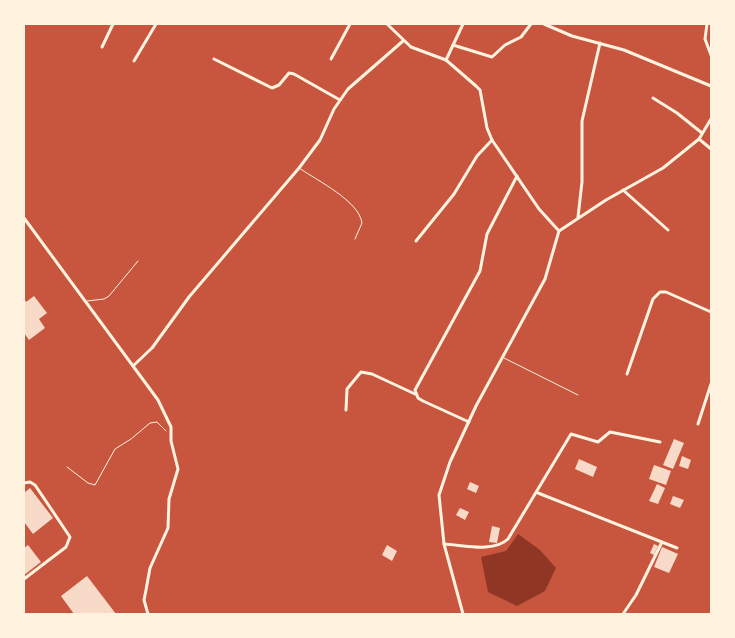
<svg xmlns="http://www.w3.org/2000/svg" width="735" height="638" viewBox="0 0 735 638" font-family="Signika,sans-serif">
	<style>
		.water { fill: #8f3625 }
		.building { fill: #f7dbc8 }
		.lines { fill: none; stroke-linecap: round; stroke-linejoin: round }
		.path { stroke: #fff3e0; stroke-width: 1 }
		.service { stroke: #fff3e0; stroke-width: 1 }
		.minor { stroke: #fff3e0; stroke-width: 3 }
	</style>
	<rect width="100%" height="100%" fill="#c8553d"/>
	<!-- water -->
	<polygon class="water" points="518,534 540,550 556,568 545,591 517,606 488,592 481,557 506,551"/>
	<!-- building -->
	<g class="building">
		<polygon points="34,296 47,313 39,319 45,328 29,340 24,333 24,298 26,302"/>
		<polygon points="674,439 684,443 673,469 663,465"/>
		<polygon points="682,456 691,460 688,469 679,466"/>
		<polygon points="579,459 597,467 593,477 575,469"/>
		<polygon points="654,465 671,471 666,485 649,479"/>
		<polygon points="470,482 479,486 476,493 467,489"/>
		<polygon points="657,484 665,488 658,504 649,501"/>
		<polygon points="30,488 53,518 33,534 24,522 24,493"/>
		<polygon points="673,496 684,500 680,508 670,504"/>
		<polygon points="460,508 469,512 465,520 456,515"/>
		<polygon points="492,526 500,528 497,543 489,542"/>
		<polygon points="654,544 658,546 654,555 650,553"/>
		<polygon points="28,545 41,562 24,575 24,548"/>
		<polygon points="387,545 397,551 392,561 382,555"/>
		<polygon points="662,547 678,554 669,573 654,567"/>
		<polygon points="87,576 116,614 74,614 61,596"/>
	</g>
	<g class="lines">
		<!-- path -->
		<polyline class="path" points="67,467 88,483 95,485 115,449 131,439 150,423 157,422 166,431"/>
		<!-- service -->
		<g class="service">
			<path d="M299,168c19,13 60,33 63,55l-7,16"/>
			<polyline points="87,301 104,299 109,296 138,261"/>
			<polyline points="504,358 578,395"/>
		</g>
		<!-- minor -->
		<g class="minor">
			<polyline points="387,24 411,47 446,60 476,86 480,90 487,128 492,140 539,209 559,231"/>
			<polyline points="544,24 572,36 624,50 711,86"/>
			<polyline points="707,24 705,39 711,55"/>
			<polyline points="453,45 492,57 505,45 521,37 531,24"/>
			<polyline points="102,47 113,24"/>
			<polyline points="214,59 272,88 279,85 289,73 294,74 340,100"/>
			<polyline points="331,59 350,24"/>
			<polyline points="446,60 463,24"/>
			<polyline points="134,61 156,24"/>
			<polyline points="653,98 677,113 702,133"/>
			<polyline points="699,139 711,149"/>
			<polyline points="623,190 668,230"/>
			<polyline points="578,217 582,182 582,121 600,43"/>
			<polyline points="24,218 158,400 171,427 171,441 178,469 169,499 168,528 150,568 146,590 144,600 148,614"/>
			<polyline points="416,241 454,194 477,156 492,140"/>
			<polyline points="133,366 152,348 189,297 299,168 320,140 334,109 348,89 403,41"/>
			<polyline points="627,374 653,299 660,292 666,292 711,312"/>
			<polyline points="346,410 347,389 361,372 372,374 415,394"/>
			<polyline points="469,422 423,401 418,398 415,390 480,271 487,234 517,176"/>
			<polyline points="698,424 711,384"/>
			<polyline points="24,483 30,482 35,485 70,537 66,547 24,579"/>
			<polyline points="538,493 677,548"/>
			<path d="M444,544c20,1 49,9 64,-5l63,-105 27,8 12,-10 50,10"/>
			<polyline points="463,614 444,544 439,495 450,462 476,406 545,279 559,231 606,200 663,168 699,139 711,119"/>
			<polyline points="623,614 636,595 662,542"/>
		</g>
	</g>
	<!-- border -->
	<rect width="735" height="638" fill="none" stroke="#fff3e0" stroke-width="50"/>
</svg>
